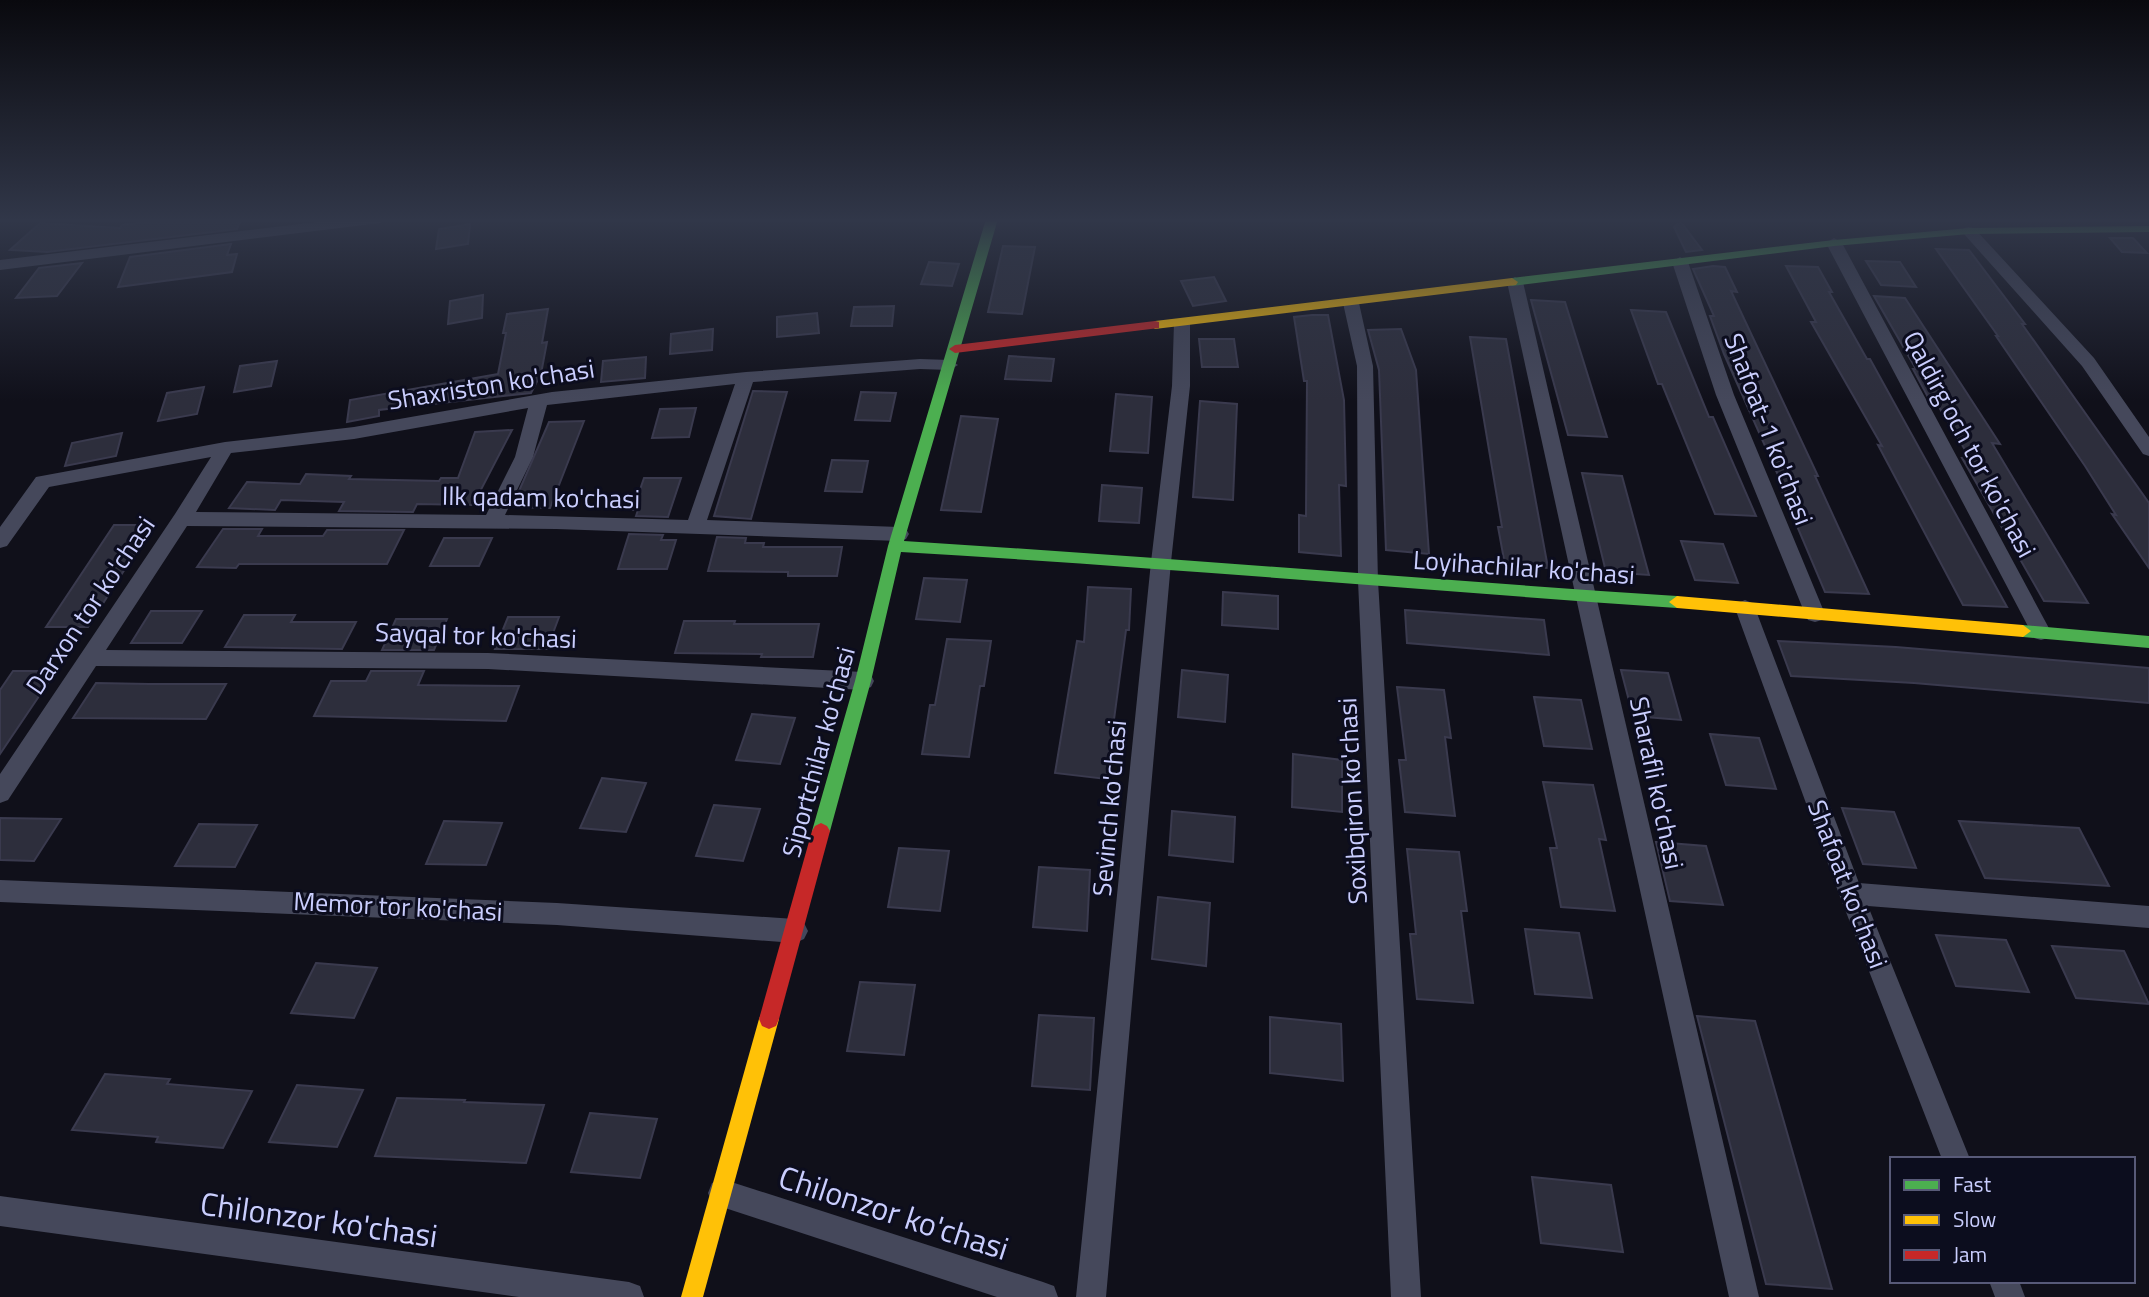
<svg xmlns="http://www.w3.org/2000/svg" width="2149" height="1297" viewBox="0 0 2149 1297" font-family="'Titillium Web',sans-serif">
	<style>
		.building { fill: #2d2e3c; stroke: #3a3a4e; stroke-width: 2 }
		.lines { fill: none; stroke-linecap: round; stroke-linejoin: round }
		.street { fill: #45485b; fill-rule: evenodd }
		.fast { fill: #4caf50; fill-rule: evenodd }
		.slow { fill: #ffc107; fill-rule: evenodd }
		.jam { fill: #c62828; fill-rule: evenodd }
		.labels { text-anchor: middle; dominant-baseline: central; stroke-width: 6; stroke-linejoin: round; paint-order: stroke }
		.street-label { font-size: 26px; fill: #cacefe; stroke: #0c0d1e }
		.near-street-label { font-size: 32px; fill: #cacefe; stroke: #0c0d1e }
	</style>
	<rect width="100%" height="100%" fill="#10101a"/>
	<!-- building -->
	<g class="building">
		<polygon points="170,219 241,219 237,229 47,252 10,250 40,223 120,228 122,225"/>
		<polygon points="1681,222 1702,250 1686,252 1674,227"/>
		<polygon points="470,224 468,244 436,249 439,229"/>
		<polygon points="2110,238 2133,238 2147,253 2122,252"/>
		<polygon points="231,244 227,255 237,254 232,272 118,287 130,257"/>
		<polygon points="1003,246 1035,247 1022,314 988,312"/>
		<polygon points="1936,249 1969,250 2025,324 2022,324 2149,503 2149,568 2112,514 2116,515 2085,466 1996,336 1998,336"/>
		<polygon points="1866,261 1900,262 1916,287 1881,285"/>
		<polygon points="929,262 959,264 952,286 921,284"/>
		<polygon points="82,263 57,296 16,298 39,268"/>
		<polygon points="1713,266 1725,267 1737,292 1731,291 1818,476 1815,476 1869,594 1825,592 1783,493 1786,493 1724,354 1710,316 1714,316 1693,269"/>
		<polygon points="1786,266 1818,267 1832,292 1829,292 1867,359 1870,359 2007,607 1963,605 1878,445 1882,446 1811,322 1816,322"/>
		<polygon points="1214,277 1226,301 1193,306 1181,281"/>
		<polygon points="483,295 482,318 448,324 450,301"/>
		<polygon points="1874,296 1905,298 2000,444 1992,443 2088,603 2044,601 1962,458 1970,458 1934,399 1929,399 1913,369 1916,369"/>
		<polygon points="1531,300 1565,302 1607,437 1568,435"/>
		<polygon points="894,306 892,326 851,326 854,307"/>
		<polygon points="548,309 542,343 547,342 541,374 531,393 379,410 379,416 347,422 350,400 498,374 506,333 503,333 507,314"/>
		<polygon points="1631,310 1666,312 1709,417 1713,417 1756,516 1715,514 1662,384 1658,384"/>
		<polygon points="817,313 819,333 777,337 777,317"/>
		<polygon points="1312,315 1328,315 1344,400 1346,486 1339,485 1341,556 1299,552 1299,515 1306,516 1307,381 1304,381 1294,317"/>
		<polygon points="713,329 712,350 670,354 671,334"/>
		<polygon points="1401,329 1416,370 1429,554 1386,550 1379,370 1368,330"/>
		<polygon points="1470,337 1506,339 1548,568 1505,565 1498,527 1502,527"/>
		<polygon points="1199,339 1234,339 1238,367 1202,367"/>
		<polygon points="1009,356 1054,359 1051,381 1005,379"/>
		<polygon points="646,357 645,378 601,382 603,361"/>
		<polygon points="277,361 271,386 234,392 240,366"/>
		<polygon points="204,387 197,414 158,421 167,393"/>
		<polygon points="753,391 787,392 751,519 714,516"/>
		<polygon points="861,392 896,393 890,421 855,420"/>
		<polygon points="1116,394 1152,397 1148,453 1110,451"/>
		<polygon points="1200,401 1237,404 1233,500 1193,497"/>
		<polygon points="696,408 689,437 652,438 660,409"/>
		<polygon points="961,416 998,419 981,512 941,510"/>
		<polygon points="584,421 550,508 512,507 549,422"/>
		<polygon points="512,430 473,505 417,504 413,512 339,511 344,502 281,500 275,510 229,508 247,482 300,484 306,474 351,476 349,479 439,481 441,478 458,478 475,432"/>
		<polygon points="122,433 116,456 65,466 72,443"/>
		<polygon points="832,460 868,461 862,492 825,491"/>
		<polygon points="1582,473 1622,476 1649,575 1606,572"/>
		<polygon points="644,478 681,478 668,517 636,516 638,510 633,510"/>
		<polygon points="1102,485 1142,488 1139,523 1099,521"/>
		<polygon points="114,525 153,525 88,627 46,627"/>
		<polygon points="223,529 262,529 258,536 323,536 327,530 404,530 387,564 239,564 236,568 197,567"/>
		<polygon points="629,534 663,535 661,540 676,540 667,569 618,569"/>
		<polygon points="717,537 746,538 745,543 764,543 763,547 842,547 837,576 788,576 788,572 708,571"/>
		<polygon points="444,538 492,538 479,566 430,566"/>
		<polygon points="1681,541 1723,544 1738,583 1695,580"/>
		<polygon points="924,578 967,580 960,622 916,619"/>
		<polygon points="1088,587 1131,589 1129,630 1126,630 1106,779 1055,773 1077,641 1084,642"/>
		<polygon points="1223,592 1278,596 1278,629 1222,625"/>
		<polygon points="1405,610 1544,620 1549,655 1407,643"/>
		<polygon points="151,611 202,611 182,643 131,643"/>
		<polygon points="244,615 295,615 291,622 356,622 342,649 225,647"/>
		<polygon points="508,617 559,617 547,649 495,649"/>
		<polygon points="396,619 447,619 434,650 382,650"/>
		<polygon points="684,621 735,621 734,624 819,624 813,657 761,657 762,654 675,653"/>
		<polygon points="947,639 991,641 984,686 980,686 969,757 922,754 930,705 935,705"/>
		<polygon points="1778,641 1896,647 2149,668 2149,703 1914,683 1791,676"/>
		<polygon points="1182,670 1228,675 1225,722 1178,717"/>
		<polygon points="1621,670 1668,673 1681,720 1633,716"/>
		<polygon points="13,671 56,671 0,754 0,690"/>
		<polygon points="371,671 424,671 418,685 519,686 506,721 314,716 331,681 366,681"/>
		<polygon points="96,683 149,684 226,684 206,719 73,718"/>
		<polygon points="1397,687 1444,690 1451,738 1445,737 1455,816 1405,812 1399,760 1406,760"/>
		<polygon points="1534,697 1581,700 1592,749 1544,746"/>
		<polygon points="752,714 795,718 780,764 736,760"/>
		<polygon points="1710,734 1759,738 1776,789 1726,785"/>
		<polygon points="1293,754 1342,760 1342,812 1292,807"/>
		<polygon points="602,778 646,783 626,832 580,828"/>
		<polygon points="1543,782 1593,785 1606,840 1599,839 1615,911 1561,907 1550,848 1557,848"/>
		<polygon points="714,805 760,809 743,861 696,856"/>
		<polygon points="1842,808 1894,812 1916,868 1863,864"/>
		<polygon points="1172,811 1235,817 1233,862 1169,855"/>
		<polygon points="0,818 61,819 34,861 0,860"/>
		<polygon points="444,821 502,823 486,865 426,864"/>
		<polygon points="1959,821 2079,828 2109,886 1985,878"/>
		<polygon points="199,824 257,825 235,867 175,866"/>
		<polygon points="1656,842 1706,846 1723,905 1670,901"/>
		<polygon points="899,848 949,851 940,911 888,907"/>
		<polygon points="1407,849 1459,852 1467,911 1461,911 1473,1003 1417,999 1410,934 1416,934"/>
		<polygon points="1039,867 1090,870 1087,931 1033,927"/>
		<polygon points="1158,897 1210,903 1206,966 1152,959"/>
		<polygon points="1525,929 1579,933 1592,998 1535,994"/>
		<polygon points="1936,935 2006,940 2029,992 1956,986"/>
		<polygon points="2052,946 2124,951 2149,1004 2076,998"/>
		<polygon points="316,963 377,968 354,1018 291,1013"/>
		<polygon points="860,982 915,985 904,1055 847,1051"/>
		<polygon points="1039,1015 1094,1018 1090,1090 1032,1086"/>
		<polygon points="1697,1016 1755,1021 1832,1289 1766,1284"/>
		<polygon points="1270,1017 1341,1024 1343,1081 1270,1073"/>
		<polygon points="105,1074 170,1079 167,1084 252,1091 223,1148 156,1142 158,1137 72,1130"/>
		<polygon points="297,1085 363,1090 337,1147 269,1142"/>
		<polygon points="397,1098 465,1100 464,1102 544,1105 526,1163 375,1156"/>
		<polygon points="590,1113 657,1119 640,1178 571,1172"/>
		<polygon points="1532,1177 1611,1185 1623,1252 1541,1243"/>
	</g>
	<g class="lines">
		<!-- street -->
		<g class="street">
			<polygon points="342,219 387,219 380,223 0,270 0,260"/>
			<polygon points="1969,227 1974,228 2094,358 2149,437 2149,456 2143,454 2082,366 1964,234 1962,231 1964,228"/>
			<polygon points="1834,238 1842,243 2051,632 2048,638 2041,640 2034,638 2031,632 1826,243"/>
			<polygon points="1680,257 1688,262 1734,395 1825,614 1822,620 1815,622 1808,620 1805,614 1716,395 1672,262"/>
			<polygon points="1515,277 1523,282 1759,1297 1729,1297 1507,282"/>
			<polygon points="1351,298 1359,303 1373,366 1378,581 1421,1297 1391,1297 1358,581 1357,366 1343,303"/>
			<polygon points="1182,318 1190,323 1190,386 1171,562 1106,1297 1076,1297 1151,562 1172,386 1174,323"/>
			<path d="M920,359l30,1 8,5 -8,5 -30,-1 -167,13 -46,138 192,7 7,2 3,5 -3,5 -7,2 -343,-12 -369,-3 -81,124 382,3 375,19 8,3 3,6 -3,6 -8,3 -375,-21 -392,-3 -88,134 -8,3v-29l175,-260 36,-57 -162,30 -42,59 -7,2v-21l36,-50 189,-35 129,-15 198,-35 194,-20zM735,384l-47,136 -183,-5 28,-58 14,-52zM528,408l-13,49 -29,58 -290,-3 35,-59 123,-14z"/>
			<polygon points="1745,600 1752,603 1755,608 1859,883 2149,906 2149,928 1868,906 1970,1159 1942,1159 1839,894 1735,608 1738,603"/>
			<polygon points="0,880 557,903 795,919 804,923 808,931 804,939 795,943 557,925 0,902"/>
			<polygon points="722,1179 1043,1282 1054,1286 1058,1297 997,1297 722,1207 712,1203 708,1193 712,1183"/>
			<polygon points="0,1196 629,1282 640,1286 644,1297 519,1297 0,1226"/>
			<polygon points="1989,1281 2019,1281 2025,1297 1995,1297"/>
		</g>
		<!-- fast -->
		<g class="fast">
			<path d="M986,219h12l-94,322c258,16 515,38 773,55l5,2 3,4 -3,4 -5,2c-259,-18 -517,-41 -776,-56l-30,129 -41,150 -3,5 -6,3 -6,-3 -3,-5 43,-150 33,-135z"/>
			<polygon points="2149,226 2149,232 1969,234 1834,246 1512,286 1506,282 1512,278 1834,240 1969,228"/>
			<polygon points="2023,625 2149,636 2149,648 2023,637 2015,631"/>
		</g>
		<!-- slow -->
		<g class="slow">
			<polygon points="1512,278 1518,282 1516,285 1155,329 1149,325 1155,321"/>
			<polygon points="1677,596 2023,625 2031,631 2023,637 1677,608 1669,602"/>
			<polygon points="769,1009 776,1012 779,1019 703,1297 681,1297 759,1019 762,1012"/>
		</g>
		<!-- jam -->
		<g class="jam">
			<polygon points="1155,321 1159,322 1159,328 955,353 949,349 955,345"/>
			<polygon points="821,823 827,826 830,831 779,1019 776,1026 769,1029 762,1026 759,1019 812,831 815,826"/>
		</g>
	</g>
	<!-- sky -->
	<linearGradient id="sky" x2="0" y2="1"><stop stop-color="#09090e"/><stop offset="0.55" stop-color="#313749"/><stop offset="1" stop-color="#313749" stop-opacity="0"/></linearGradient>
	<rect width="2149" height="401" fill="url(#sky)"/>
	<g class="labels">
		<!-- street labels -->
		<g class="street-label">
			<text transform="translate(491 384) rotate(-9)">Shaxriston ko'chasi</text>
			<text transform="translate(1769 429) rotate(69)">Shafoat-1 ko'chasi</text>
			<text transform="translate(1970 444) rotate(62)">Qaldirg'och tor ko'chasi</text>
			<text transform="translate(541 497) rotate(1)">Ilk qadam ko'chasi</text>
			<text transform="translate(1524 567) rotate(4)">Loyihachilar ko'chasi</text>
			<text transform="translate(90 605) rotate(-56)">Darxon tor ko'chasi</text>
			<text transform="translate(476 635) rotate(2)">Sayqal tor ko'chasi</text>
			<text transform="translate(818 752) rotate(-75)">Siportchilar ko'chasi</text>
			<text transform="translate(1657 783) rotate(78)">Sharafli ko'chasi</text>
			<text transform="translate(1352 801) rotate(-93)">Soxibqiron ko'chasi</text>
			<text transform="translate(1109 808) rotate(-85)">Sevinch ko'chasi</text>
			<text transform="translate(1848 884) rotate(69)">Shafoat ko'chasi</text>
			<text transform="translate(398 906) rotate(3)">Memor tor ko'chasi</text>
		</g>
		<!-- near-street labels -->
		<g class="near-street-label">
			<text transform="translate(894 1212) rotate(18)">Chilonzor ko'chasi</text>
			<text transform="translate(319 1219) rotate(8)">Chilonzor ko'chasi</text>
		</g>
	</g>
	<!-- legend -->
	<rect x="1890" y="1157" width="245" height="126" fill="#0c0d1e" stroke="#585a78" stroke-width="2"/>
	<rect x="1904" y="1180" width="35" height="10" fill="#4caf50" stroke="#585a78" stroke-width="2"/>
	<text x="1953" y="1192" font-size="21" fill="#cacefe">Fast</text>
	<rect x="1904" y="1215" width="35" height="10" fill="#ffc107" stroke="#585a78" stroke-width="2"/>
	<text x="1953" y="1227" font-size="21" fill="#cacefe">Slow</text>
	<rect x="1904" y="1250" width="35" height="10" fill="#c62828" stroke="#585a78" stroke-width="2"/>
	<text x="1953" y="1262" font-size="21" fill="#cacefe">Jam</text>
</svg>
